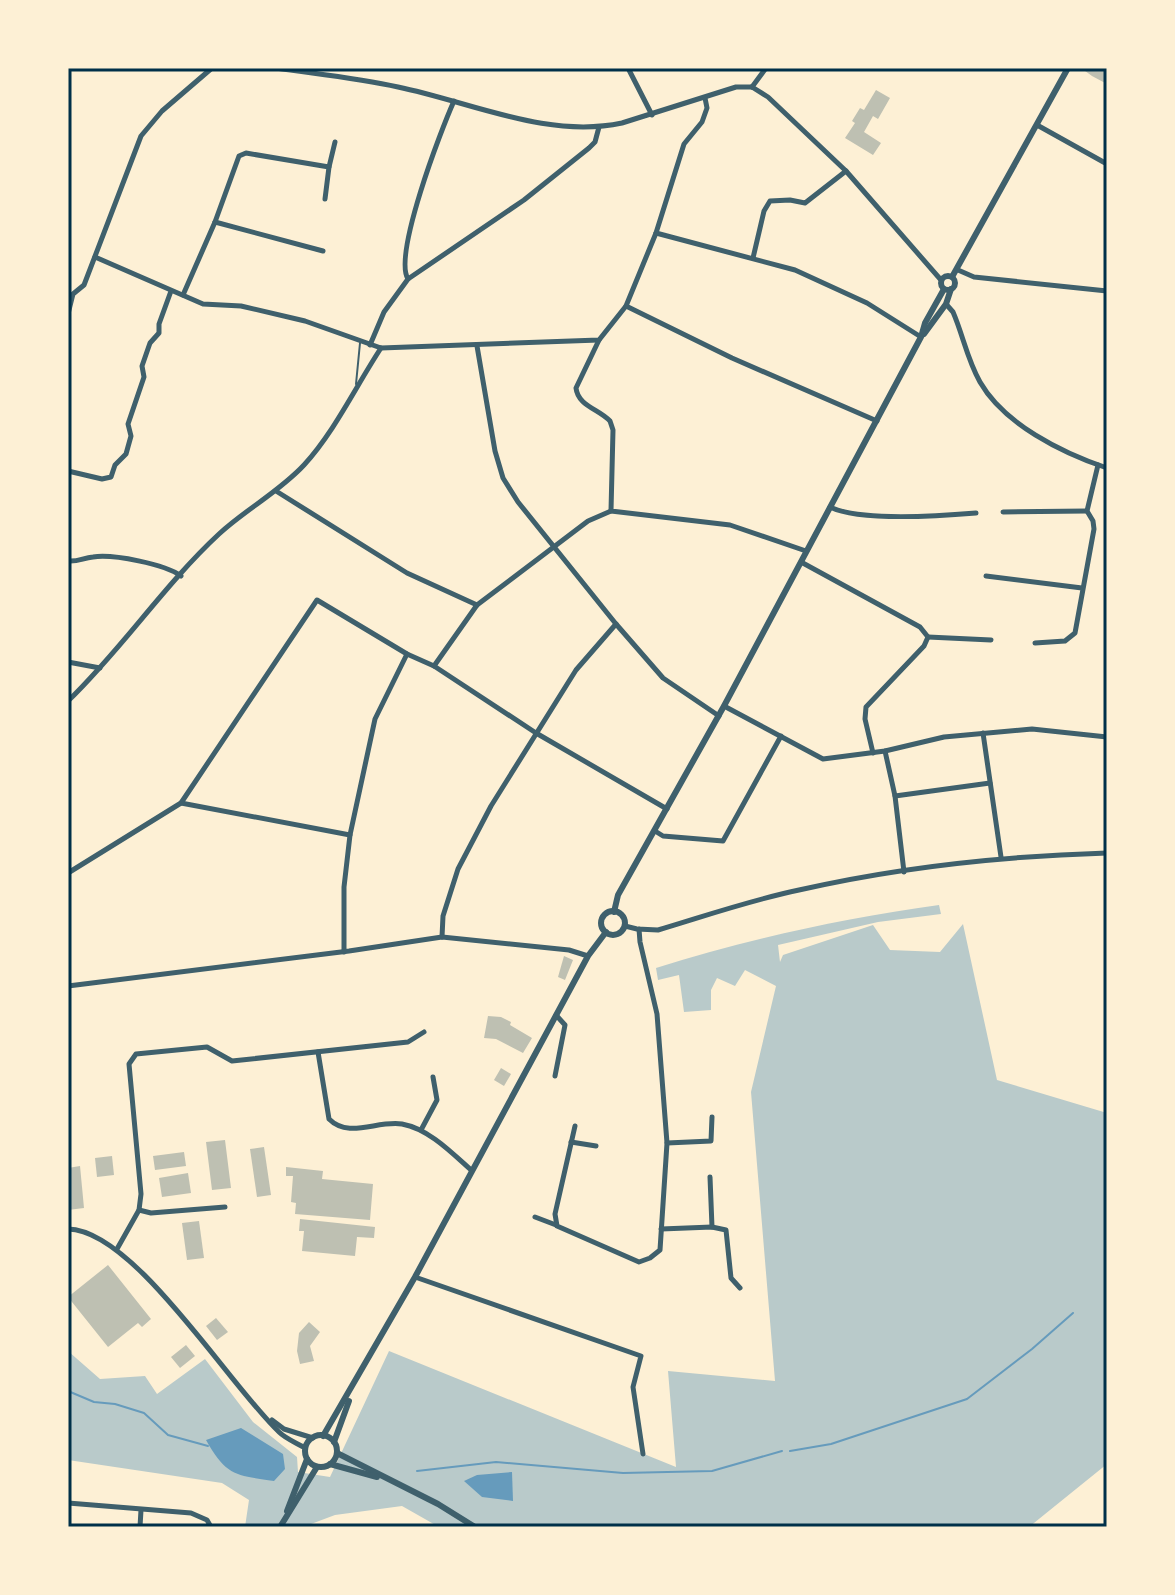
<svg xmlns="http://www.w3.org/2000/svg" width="1175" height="1595" viewBox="0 0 1175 1595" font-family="'Noto Sans',sans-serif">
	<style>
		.green { fill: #b9caca }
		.water { fill: #669bbc }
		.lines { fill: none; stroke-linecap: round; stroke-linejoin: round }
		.stream { stroke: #669bbc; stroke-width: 2 }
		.building { fill: #bec0b2 }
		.service { stroke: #3f606c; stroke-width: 2 }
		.minor { stroke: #3f606c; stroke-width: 5 }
		.tertiary { stroke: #3f606c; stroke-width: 6 }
		.neatline { fill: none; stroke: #003049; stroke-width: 3 }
	</style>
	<rect width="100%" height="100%" fill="#fdf0d5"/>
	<!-- green -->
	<path class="green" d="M939,905l2,9 -63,8 -100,23 2,17 3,-7 90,-30 17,25 50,2 23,-28 34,156 110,33v351l-78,63h-590l-37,-21 -67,9 -24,9 -2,3h-64l4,-27 -27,-17 -154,-23v-109l32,28 45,-3 12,18 48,-35 48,63 44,35 1,15 32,5 59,-126 287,116 -8,-96 107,10 -24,-289 25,-106 -31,-16 -10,16 -18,-8 -6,12v20l-27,2 -5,-37 -21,5 -2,-12c93,-29 187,-50 283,-63z"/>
	<!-- water -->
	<g class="water">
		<path d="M241,1428l42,26 2,15 -11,12c-38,-6 -47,-4 -68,-41z"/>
		<polygon points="512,1472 513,1501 482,1497 464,1481 477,1475"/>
	</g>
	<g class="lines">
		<!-- stream -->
		<g class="stream">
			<polyline points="68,1391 94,1402 115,1404 144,1413 168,1435 208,1446"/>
			<polyline points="790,1451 831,1444 967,1399 1032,1349 1073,1313"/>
			<polyline points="417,1471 496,1462 623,1473 712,1471 782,1451"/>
		</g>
	</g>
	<!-- building -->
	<g class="building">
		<polygon points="1081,68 1107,68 1107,84 1092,76"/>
		<polygon points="876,90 890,98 878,119 873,116 864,132 881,143 873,155 845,138 855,123 852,121 860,108 864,110"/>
		<polygon points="564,956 573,960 565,980 558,977"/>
		<polygon points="488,1016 501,1017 511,1022 510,1025 532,1038 523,1053 496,1039 484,1038"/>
		<polygon points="501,1068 511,1074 504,1086 494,1080"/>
		<polygon points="225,1140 231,1188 212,1190 206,1142"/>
		<polygon points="264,1147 271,1195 257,1197 250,1149"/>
		<polygon points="184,1152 186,1166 155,1170 153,1156"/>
		<polygon points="112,1156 114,1175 97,1177 95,1158"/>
		<polygon points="80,1166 84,1208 68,1210 68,1168"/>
		<polygon points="286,1167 323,1171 322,1179 373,1184 370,1220 295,1214 296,1203 291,1202 293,1176 286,1176"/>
		<polygon points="188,1173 191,1193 162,1197 159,1178"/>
		<polygon points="300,1219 375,1227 374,1238 357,1237 355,1256 302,1251 304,1231 299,1231"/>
		<polygon points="199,1221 204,1258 187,1260 182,1223"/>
		<polygon points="108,1265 151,1319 142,1327 138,1323 108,1347 68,1297"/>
		<polygon points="216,1318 228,1332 217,1340 206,1326"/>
		<polygon points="309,1322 320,1332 310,1346 314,1361 300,1364 297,1351 299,1333"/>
		<polygon points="186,1345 195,1356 180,1368 171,1357"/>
	</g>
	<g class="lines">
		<!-- service -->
		<polyline class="service" points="356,384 360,343"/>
		<!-- minor -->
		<g class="minor">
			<path d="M276,68c41,6 82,10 122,19 73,15 149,52 224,36l114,-36h16"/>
			<polyline points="628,68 652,115"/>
			<polyline points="752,87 768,97 846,171 941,280"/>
			<polyline points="752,87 766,68"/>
			<polyline points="1037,125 1107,164"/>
			<polyline points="325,199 329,167"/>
			<polyline points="215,222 323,251"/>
			<polyline points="656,233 795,270 867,303 921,337"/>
			<polyline points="95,257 203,304 241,306 305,321 381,348 599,340 626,306 656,233 684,144 702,122 707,108 705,98"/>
			<polyline points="753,258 764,211 770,201 790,200 805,203 846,171"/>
			<polyline points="958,270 974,277 1107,291"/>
			<path d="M408,279c-15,-24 33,-149 46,-178"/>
			<polyline points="183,295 215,222 239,156 246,153 329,167 335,142"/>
			<path d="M946,304l7,8c10,23 14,47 27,70 24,42 82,71 127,86"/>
			<polyline points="626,306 732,358 877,421"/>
			<polyline points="68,314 73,294 84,285 141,136 162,111 212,68"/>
			<path d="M599,340l-23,48c2,18 23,21 34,33l3,9 -2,81 119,14 76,26"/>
			<polyline points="370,345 384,312 408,279 524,200 589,148 595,142 599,127"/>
			<polyline points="477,346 495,451 503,478 518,502 616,624 663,678 719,716"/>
			<polyline points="68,471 102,479 111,477 115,465 126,454 131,436 128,424 144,377 142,366 150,343 159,333 159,324 171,291"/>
			<polyline points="276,491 407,573 477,605"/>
			<path d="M830,507c31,15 110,9 146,6"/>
			<polyline points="1003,512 1087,511"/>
			<path d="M68,561c10,1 15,-3 25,-4 20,-3 72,7 88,19"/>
			<polyline points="801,562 920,627 928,637 924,646 866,707 865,719 873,753"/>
			<polyline points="986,576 1082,588"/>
			<polyline points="928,637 991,640"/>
			<polyline points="1035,643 1065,641 1075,633 1094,529 1093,521 1087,511 1098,465"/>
			<polyline points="68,662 100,668"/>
			<polyline points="434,666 477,605 588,521 611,511"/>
			<path d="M68,701c54,-52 96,-116 151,-167 27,-25 60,-42 85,-69 31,-34 52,-79 77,-117"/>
			<polyline points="724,706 823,759 885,751 944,737 1032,729 1107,737"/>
			<polyline points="983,733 1001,857"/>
			<polyline points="885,751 895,796 904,872"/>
			<polyline points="895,796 990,783"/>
			<polyline points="181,803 350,835"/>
			<polyline points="655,831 663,836 723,841 781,736"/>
			<polyline points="68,873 181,803 317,600 407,654 434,666 536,733 667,809"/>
			<path d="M625,926l12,3 21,1c47,-14 93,-30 141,-40 101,-23 205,-34 308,-37"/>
			<polyline points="442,937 443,916 458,869 491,806 576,670 616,624"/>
			<polyline points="344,952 344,887 350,835 375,719 407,654"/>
			<polyline points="68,986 349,951 442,937 569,950 588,956"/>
			<path d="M318,1052l11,67c20,20 48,1 73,5 27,5 50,29 69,46"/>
			<polyline points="555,1076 565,1025 556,1015"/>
			<polyline points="575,1126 555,1214 557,1226 639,1262 650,1258 660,1250 667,1143 657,1014 640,942 639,929"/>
			<polyline points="421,1130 437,1100 433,1077"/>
			<polyline points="571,1142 596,1146"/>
			<polyline points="667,1143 711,1141 712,1117"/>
			<polyline points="710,1177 712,1227"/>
			<polyline points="139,1210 151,1213 225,1207"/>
			<polyline points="535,1217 556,1225"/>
			<path d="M68,1229c66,1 161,156 211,203 7,7 18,11 26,16"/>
			<polyline points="661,1229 712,1227 726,1230 731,1278 740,1288"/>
			<polyline points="117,1249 139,1210 141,1194 129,1064 136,1054 207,1047 232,1061 408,1042 424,1032"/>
			<polyline points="415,1277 641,1356 633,1387 643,1454"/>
			<polyline points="272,1420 284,1429 313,1438"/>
			<polyline points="68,1503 191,1513 207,1520 211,1527"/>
			<polyline points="140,1527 141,1510"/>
		</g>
		<!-- tertiary -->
		<g class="tertiary">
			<circle cx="948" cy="283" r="7"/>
			<polyline points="952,277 1068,68"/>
			<polyline points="924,334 946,304 951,289"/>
			<circle cx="613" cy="923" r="12"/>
			<polyline points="614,912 618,895 724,706 921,337 925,323 944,289"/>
			<circle cx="321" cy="1451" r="16"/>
			<polyline points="323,1436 415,1277 588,956 606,932"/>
			<polyline points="334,1442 349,1401"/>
			<polyline points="337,1453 438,1504 475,1527"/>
			<polyline points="330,1464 377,1477"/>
			<polyline points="287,1511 307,1459"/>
			<polyline points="280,1527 317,1467"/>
		</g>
	</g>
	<!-- border -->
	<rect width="1175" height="1595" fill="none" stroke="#fdf0d5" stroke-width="140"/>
	<rect x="70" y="70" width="1035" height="1455" class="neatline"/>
</svg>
